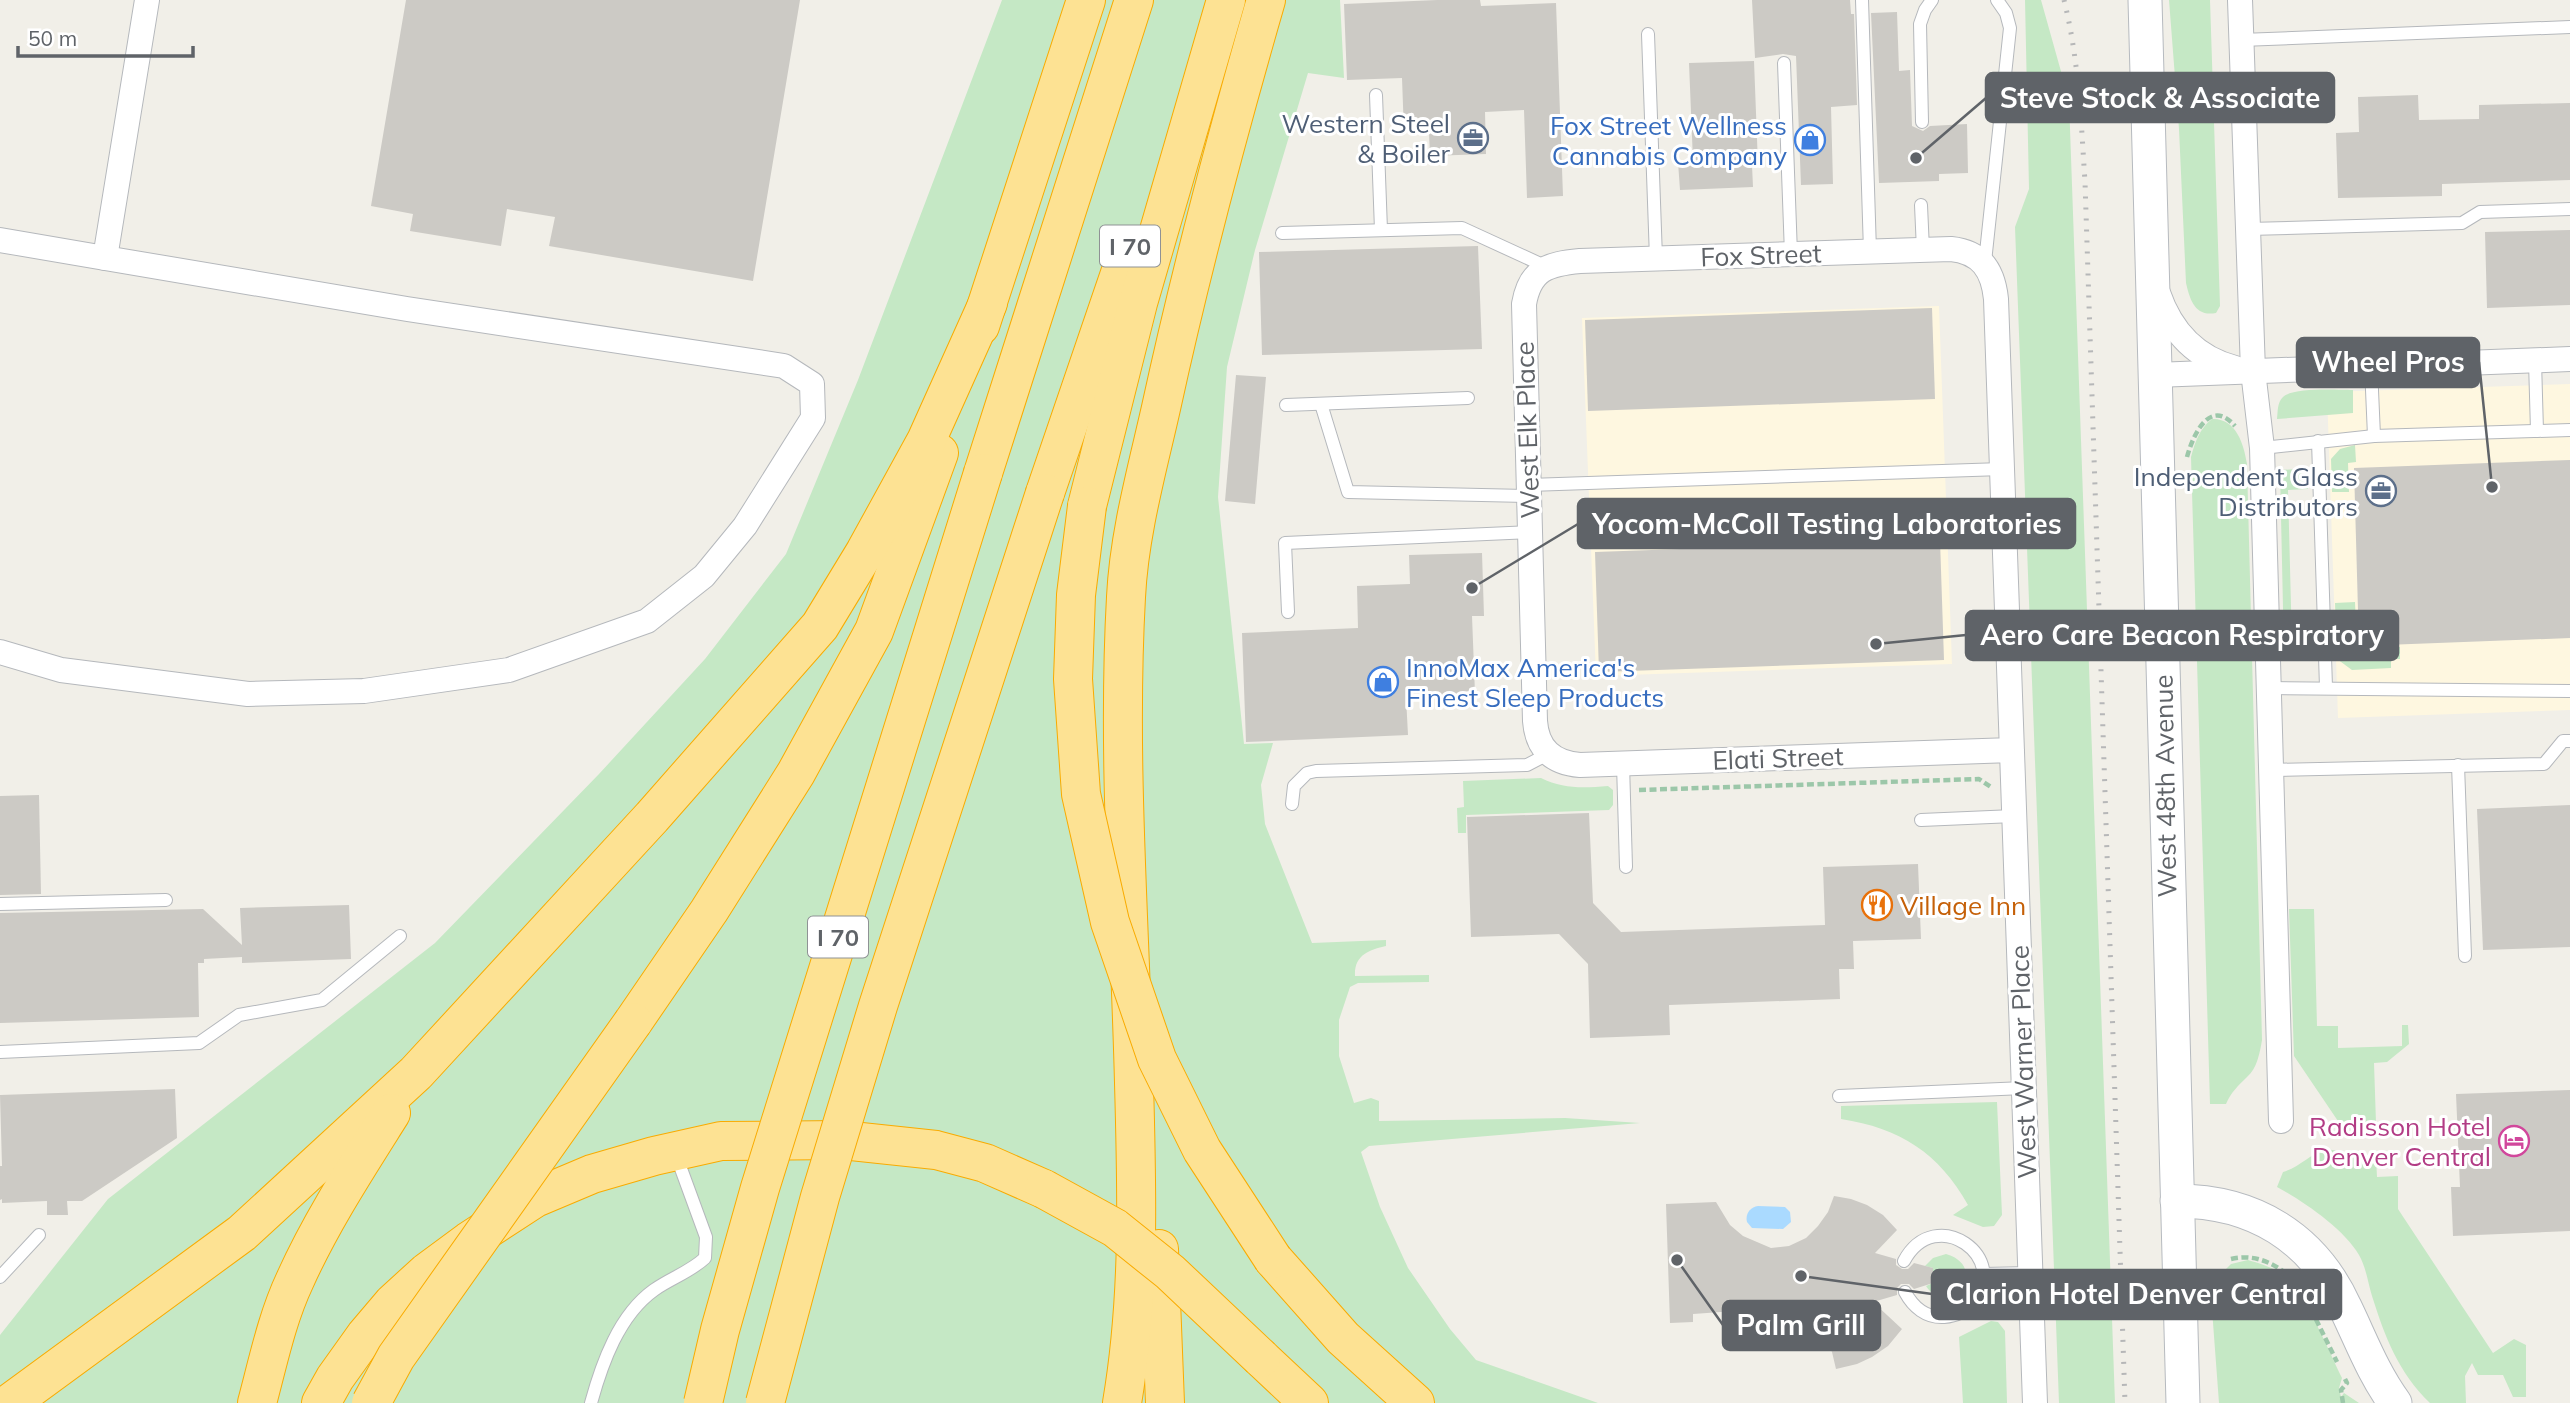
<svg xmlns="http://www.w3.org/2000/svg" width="2570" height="1403" viewBox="0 0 2570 1403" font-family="Mulish,sans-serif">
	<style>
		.commercial { fill: #fef7e0 }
		.green { fill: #c5e8c5 }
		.water { fill: #aadaff }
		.building { fill: #cccac5 }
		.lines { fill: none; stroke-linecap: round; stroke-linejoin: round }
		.lane-casing { stroke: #b5b8bc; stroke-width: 14 }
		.street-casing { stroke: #b5b8bc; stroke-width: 26 }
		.secondary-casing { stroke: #b6babf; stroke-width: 35 }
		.highway-casing { stroke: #f9ab00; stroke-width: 40 }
		.path { stroke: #9cc7a9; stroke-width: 4.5; stroke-dasharray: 7 3.5; stroke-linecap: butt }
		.lane { stroke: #fff; stroke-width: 12 }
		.street { stroke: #fff; stroke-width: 24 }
		.secondary { stroke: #fff; stroke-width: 33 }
		.highway { stroke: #fde293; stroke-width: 38 }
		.rail { stroke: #b6b7b8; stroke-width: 5; stroke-dasharray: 2 9; stroke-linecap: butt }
		.highway-bridge-casing { stroke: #f9ab00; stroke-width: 40; stroke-linecap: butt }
		.highway-bridge { stroke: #fde293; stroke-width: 38 }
		.labels { text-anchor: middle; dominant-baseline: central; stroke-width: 6; stroke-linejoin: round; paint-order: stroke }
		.shield { fill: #fff; stroke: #8f9295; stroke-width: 2 }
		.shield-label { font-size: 24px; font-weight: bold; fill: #5f6368 }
		.service-label { font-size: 26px; fill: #4e5e75; stroke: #fff; text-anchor: end }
		.shop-label { font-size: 26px; fill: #366cbe; stroke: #fff; text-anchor: end }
		.street-label { font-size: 26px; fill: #5f6368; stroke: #fff }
		.food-label { font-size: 26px; fill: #c56008; stroke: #fff; text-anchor: start }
		.hotel-label { font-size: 26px; fill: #b23c85; stroke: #fff; text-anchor: end }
		.leader { fill: none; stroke: #5f6368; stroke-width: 2.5 }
		.callout-dot { fill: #5f6368; stroke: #fff; stroke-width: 2.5 }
		.callout { fill: #5f6368; stroke: #5f6368; stroke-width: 2.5 }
		.callout-label { font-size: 28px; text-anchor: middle; font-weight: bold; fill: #fff }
	</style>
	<rect width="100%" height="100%" fill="#f1efe8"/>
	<!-- commercial -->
	<g class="commercial">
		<polygon points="1939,306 1952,664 1596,676 1582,318"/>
		<polygon points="2570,384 2570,710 2338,718 2327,392"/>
	</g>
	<!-- green -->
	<g class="green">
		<path d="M1002,0h338l4,78 -36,-5 -53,177 -28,117 -9,130 26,247 29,-1 -12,42 4,39 47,119 74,-3v6c-17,4 -32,9 -31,30l74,-1v7l-71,1 -8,4 -11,33v36l15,47 17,-5 8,3v20l186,-3 75,5 -271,23 -8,6 19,55 28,61 42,61 26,31 122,43h-1598v-68l108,-136 327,-256 164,-169 106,-115 81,-105 72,-174z"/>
		<polygon points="2025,0 2041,0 2069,100 2115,1403 2059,1403 2015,227 2029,189"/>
		<path d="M2169,0h41l10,306 -4,7c-21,4 -26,-13 -30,-30l-7,-154z"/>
		<path d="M2353,390v23l-76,6c1,-8 0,-16 6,-22 11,-10 54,-7 70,-7z"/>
		<path d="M2212,419c24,-1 32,25 35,45l15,576c-2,12 -5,29 -15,37 -9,9 -16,15 -21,27h-16l-19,-647c4,-15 9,-29 21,-38z"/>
		<polygon points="2355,445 2356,462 2348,463 2349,492 2332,492 2331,459 2340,449"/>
		<polygon points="2297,469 2308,480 2308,489 2288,490 2292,644 2311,644 2311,649 2300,661 2292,661 2284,654 2280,470"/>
		<polygon points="2355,602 2357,649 2400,647 2400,659 2391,659 2391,668 2352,670 2337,659 2335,603"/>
		<path d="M1541,778c22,11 42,10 67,8l5,4v15l-4,5 -143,5v18h-8l-1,-25 7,-1 -1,-26z"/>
		<polygon points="2289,909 2314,909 2317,1026 2338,1026 2338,1048 2402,1046 2402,1025 2408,1025 2409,1044 2387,1062 2374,1063 2376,1123 2340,1124 2294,1056"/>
		<path d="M1997,1102l5,113 -8,11 -11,1 -30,-12 15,-10c-29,-52 -68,-77 -127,-86v-13z"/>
		<path d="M2326,1149l50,8 1,20 21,-1v33l95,144 21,-14 12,6v52h-13l-10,-22h-25l-6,-12 -7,13 1,27h-36c-32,-31 -45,-66 -58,-107 -4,-13 -6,-29 -13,-41 -15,-26 -56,-54 -82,-68l6,-15c17,-5 27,-18 43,-23z"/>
		<path d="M1946,1254c45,13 3,67 -20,32l7,-3v-15l-8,-2 8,-8z"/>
		<path d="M2248,1260c13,4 28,8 39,18 20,19 42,74 55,100l-3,10 2,9 3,-4 15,10h-140l-8,-107 10,-22 10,-10z"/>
		<polygon points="1991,1321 1998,1322 2005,1331 2007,1403 1963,1403 1959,1337"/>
	</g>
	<!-- water -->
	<path class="water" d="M1758,1206l27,1 5,5 1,10 -8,7 -31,-1 -5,-6c-2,-8 3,-15 11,-16z"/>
	<!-- building -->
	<g class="building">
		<polygon points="406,0 800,0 753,281 549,246 555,217 507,209 501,246 410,231 413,214 371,206"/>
		<polygon points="1437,0 1480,0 1481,6 1556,3 1563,196 1527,198 1524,110 1485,112 1486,154 1430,156 1429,132 1404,133 1402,78 1347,80 1344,4"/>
		<polygon points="1752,0 1850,0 1851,14 1854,14 1857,105 1831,107 1833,184 1801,185 1796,56 1783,54 1755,58"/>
		<polygon points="1897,12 1899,71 1910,70 1912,126 1923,131 1930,126 1967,124 1968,173 1939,174 1939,181 1879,183 1871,13"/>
		<polygon points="1754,61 1758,165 1752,165 1753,187 1680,190 1678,162 1693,161 1689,63"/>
		<polygon points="2418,95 2419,120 2479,119 2479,105 2570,103 2570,180 2442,184 2442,196 2338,198 2336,133 2359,132 2358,97"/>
		<polygon points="2570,230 2570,305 2487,308 2485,232"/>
		<polygon points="1478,246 1482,349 1262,355 1259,252"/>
		<polygon points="1932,308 1935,399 1588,411 1585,320"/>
		<polygon points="1236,375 1266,377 1255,504 1225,501"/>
		<polygon points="2570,460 2570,638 2359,646 2354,468"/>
		<polygon points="1940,540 1944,660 1599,672 1595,552"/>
		<polygon points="1482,553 1484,616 1472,616 1475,694 1406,697 1408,735 1246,742 1242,633 1358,628 1357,586 1410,584 1409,555"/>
		<polygon points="39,795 41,894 0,895 0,796"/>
		<polygon points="2570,805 2570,947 2483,950 2477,809"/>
		<polygon points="1589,813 1593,903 1621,932 1825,925 1823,867 1918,864 1921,939 1853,941 1854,969 1839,969 1840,999 1669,1005 1670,1035 1590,1038 1588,964 1559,934 1471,937 1467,817"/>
		<polygon points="349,905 351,959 242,963 242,957 204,959 204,963 198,963 199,1017 0,1023 0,913 203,909 242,945 240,908"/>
		<polygon points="175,1089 177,1138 82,1201 67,1201 68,1215 47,1215 47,1201 2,1203 2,1199 0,1200 0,1166 2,1166 0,1095"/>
		<polygon points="2570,1090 2570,1231 2453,1236 2451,1187 2460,1187 2456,1094"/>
		<polygon points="1834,1196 1851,1199 1867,1205 1883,1215 1897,1230 1875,1253 1896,1259 1896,1265 1902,1269 1908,1269 1914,1263 1933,1268 1933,1283 1914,1289 1909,1284 1901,1284 1897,1288 1897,1295 1873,1302 1902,1329 1888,1346 1872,1357 1857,1364 1836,1369 1832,1352 1824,1337 1814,1327 1789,1316 1764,1318 1753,1323 1749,1310 1693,1314 1693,1322 1670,1323 1666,1204 1716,1202 1730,1225 1743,1236 1771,1248 1789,1246 1806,1238 1818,1226 1828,1212"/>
	</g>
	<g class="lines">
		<!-- lane casing -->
		<g class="lane-casing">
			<g id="lane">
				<polyline points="1862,0 1870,251"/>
				<polyline points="1648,34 1656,258"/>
				<polyline points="2241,40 2570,27"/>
				<polyline points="1784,63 1791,254"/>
				<polyline points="1376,95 1381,230"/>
				<polyline points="1922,122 1920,24 1925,10 1932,0"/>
				<polyline points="1921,205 1923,250"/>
				<polyline points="2248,229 2462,223 2480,212 2570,209"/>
				<polyline points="1282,233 1462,228 1547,267"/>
				<polyline points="1985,262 2010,28 2006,13 1997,0"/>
				<polyline points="2535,361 2537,431"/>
				<polyline points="2371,367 2374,436"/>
				<polyline points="1321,404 1348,492 1529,496"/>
				<polyline points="1286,405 1468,398"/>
				<polyline points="2318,441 2326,687"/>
				<polyline points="2262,448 2374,436 2570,430"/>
				<polyline points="1529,485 2002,469"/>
				<polyline points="1288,612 1285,543 1530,532"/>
				<polyline points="2269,688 2570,691"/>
				<polyline points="1623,764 1626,867"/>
				<polyline points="2458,765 2465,956"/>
				<polyline points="2271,770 2544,764 2563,741 2570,741"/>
				<polyline points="1292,804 1294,786 1307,773 1316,771 1527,765 1548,754"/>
				<polyline points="1921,820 2014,816"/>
				<polyline points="0,904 166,900"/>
				<polyline points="0,1052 199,1043 239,1015 322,1000 400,936"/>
				<polyline points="1839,1096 2024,1088"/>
				<path d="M1904,1261c32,-59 108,-2 69,42 -8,9 -18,13 -29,14 -18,1 -31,-10 -39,-25"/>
				<polyline points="1983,1274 2030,1273"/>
				<polyline points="0,1277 39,1235"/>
				<path d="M591,1403c11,-40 28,-88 63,-113 17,-12 36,-18 51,-32l1,-21 -30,-82"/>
			</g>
		</g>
		<!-- street casing -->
		<g class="street-casing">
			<g id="street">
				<polyline points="2240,0 2253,371 2262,448 2281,1121"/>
				<polyline points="0,240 105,258 147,0"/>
				<path d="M2158,293c13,38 37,65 77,75"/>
				<polyline points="2155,375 2570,359"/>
				<polyline points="0,652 61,670 248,694 364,691 509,670 647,621 704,576 745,526 813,418 812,384 784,366 407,309 105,258"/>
				<path d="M2012,750l-432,15c-27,-2 -43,-16 -45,-44l-11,-417c6,-35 24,-40 56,-43l371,-12c30,3 42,21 45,50l39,1104"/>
			</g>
		</g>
		<!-- secondary casing -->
		<g class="secondary-casing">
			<g id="secondary">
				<polyline points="2145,0 2183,1403"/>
				<path d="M2177,1201c76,0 136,36 168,106 16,33 28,66 50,96"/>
			</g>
		</g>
		<!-- highway casing -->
		<g class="highway-casing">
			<g id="highway">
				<polyline points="980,326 1086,0"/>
				<polyline points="983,473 1134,0"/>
				<polyline points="1045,493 1127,253"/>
				<polyline points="1087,506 1138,303 1226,0"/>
				<polyline points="633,1022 709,911 796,773 874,631 939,453"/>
				<polyline points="1159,1249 1165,1403"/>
				<polyline points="1273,1259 1343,1338 1415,1403"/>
				<polyline points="1261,1358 1309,1403"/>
				<polyline points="10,1403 242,1233 416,1073 652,817 820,626 865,552 926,441 988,303"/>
				<path d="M257,1403c11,-41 20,-85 38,-123 26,-58 62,-113 96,-167"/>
				<polyline points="321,1403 335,1378 365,1336 393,1303 427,1272 469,1241 535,1198 592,1174 654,1156 721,1141 842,1140 936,1150 985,1163 1044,1189"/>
				<path d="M1122,1403c18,-106 15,-213 12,-320 -4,-162 -17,-324 -8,-486 3,-63 21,-127 35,-189 30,-138 66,-273 105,-408"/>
			</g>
		</g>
		<!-- path -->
		<g class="path">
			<path d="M2187,457c6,-22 23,-60 48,-31"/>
			<polyline points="1639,790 1979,779 1991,787"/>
			<path d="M2231,1259c21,-5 39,2 56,15"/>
			<polyline points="2302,1291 2337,1362"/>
			<polyline points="2343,1403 2341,1390 2347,1383 2345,1379"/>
		</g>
		<!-- lane -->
		<use href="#lane" class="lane"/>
		<!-- street -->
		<use href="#street" class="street"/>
		<!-- secondary -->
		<use href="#secondary" class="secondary"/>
		<!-- highway -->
		<use href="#highway" class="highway"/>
		<!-- rail -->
		<path class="rail" d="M2064,0c15,60 17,121 21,182l40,1221"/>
		<!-- highway-bridge casing -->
		<g class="highway-bridge-casing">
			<g id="highway-bridge">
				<polyline points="1087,506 1076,595 1073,679 1081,794 1110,922 1157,1059 1202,1150 1273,1259"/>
				<polyline points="1044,1189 1115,1228 1170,1272 1261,1358"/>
				<polyline points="371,1403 396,1357 633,1022"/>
				<polyline points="703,1403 720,1330 760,1188 983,473"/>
				<polyline points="765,1403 820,1197 878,1006 1045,493"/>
			</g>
		</g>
		<!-- highway-bridge -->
		<use href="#highway-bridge" class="highway-bridge"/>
	</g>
	<!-- icons -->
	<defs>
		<g id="office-ring" transform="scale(1.575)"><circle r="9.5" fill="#fff" stroke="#5c6f8a" stroke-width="1.5"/><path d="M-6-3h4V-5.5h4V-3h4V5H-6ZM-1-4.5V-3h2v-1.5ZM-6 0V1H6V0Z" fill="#5c6f8a"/></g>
		<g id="shop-ring" transform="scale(1.575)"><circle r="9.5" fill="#fff" stroke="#3f7fe0" stroke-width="1.5"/><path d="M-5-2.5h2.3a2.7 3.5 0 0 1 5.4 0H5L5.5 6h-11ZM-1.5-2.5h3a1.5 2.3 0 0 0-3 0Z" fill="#3f7fe0"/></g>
		<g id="restaurant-ring" transform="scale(1.575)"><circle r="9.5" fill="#fff" stroke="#e8710a" stroke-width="1.5"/><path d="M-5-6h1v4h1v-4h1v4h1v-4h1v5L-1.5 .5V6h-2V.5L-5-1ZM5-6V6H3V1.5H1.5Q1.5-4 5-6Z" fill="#e8710a"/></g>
		<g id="hotel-ring" transform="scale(1.575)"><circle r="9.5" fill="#fff" stroke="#d1479c" stroke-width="1.5"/><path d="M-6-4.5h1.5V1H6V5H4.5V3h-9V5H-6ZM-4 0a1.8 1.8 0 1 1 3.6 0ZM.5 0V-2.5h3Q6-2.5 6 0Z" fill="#d1479c"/></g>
	</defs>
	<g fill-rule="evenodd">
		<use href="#office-ring" x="1473" y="138"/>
		<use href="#shop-ring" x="1810" y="140"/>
		<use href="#office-ring" x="2381" y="491"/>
		<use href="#shop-ring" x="1383" y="682"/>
		<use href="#restaurant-ring" x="1877" y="905"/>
		<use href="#hotel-ring" x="2514" y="1141"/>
	</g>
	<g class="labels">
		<!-- shield labels -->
		<g class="shield">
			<rect x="1100" y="225.5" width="60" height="41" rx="5"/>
			<rect x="808" y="916.5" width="60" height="41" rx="5"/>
		</g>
		<g class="shield-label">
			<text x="1130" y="246">I 70</text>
			<text x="838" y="937">I 70</text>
		</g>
		<!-- service labels -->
		<g class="service-label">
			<text x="1450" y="123">Western Steel<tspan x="1450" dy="30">&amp; Boiler</tspan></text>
			<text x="2358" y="476">Independent Glass<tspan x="2358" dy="30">Distributors</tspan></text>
		</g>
		<!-- shop labels -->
		<g class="shop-label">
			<text x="1787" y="125">Fox Street Wellness<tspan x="1787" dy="30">Cannabis Company</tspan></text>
			<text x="1406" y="667" text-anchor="start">InnoMax America's<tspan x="1406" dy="30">Finest Sleep Products</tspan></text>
		</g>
		<!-- street labels -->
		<g class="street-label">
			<text transform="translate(1761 255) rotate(-2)">Fox Street</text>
			<text transform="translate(1527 430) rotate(-92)">West Elk Place</text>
			<text transform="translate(1778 758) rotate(-2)">Elati Street</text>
			<text transform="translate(2165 786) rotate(-91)">West 48th Avenue</text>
			<text transform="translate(2023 1062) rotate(-92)">West Warner Place</text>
		</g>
		<!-- food labels -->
		<g class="food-label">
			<text x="1900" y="905">Village Inn</text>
		</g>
		<!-- hotel labels -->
		<g class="hotel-label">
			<text x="2491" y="1126">Radisson Hotel<tspan x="2491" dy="30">Denver Central</tspan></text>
		</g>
	</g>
	<!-- callouts -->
	<path class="leader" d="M1916 158L1986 98M2492 487L2479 362M1472 588L1578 524M1876 644L1966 635M1801 1276L1932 1294M1677 1260L1723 1325"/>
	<g class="callout-dot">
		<circle cx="1916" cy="158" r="7"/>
		<circle cx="2492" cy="487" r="7"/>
		<circle cx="1472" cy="588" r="7"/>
		<circle cx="1876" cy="644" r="7"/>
		<circle cx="1801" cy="1276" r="7"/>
		<circle cx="1677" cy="1260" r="7"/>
	</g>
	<g class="callout">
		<rect x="1986" y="73" width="348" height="49" rx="7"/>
		<rect x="2297" y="338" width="182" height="49" rx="7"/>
		<rect x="1578" y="499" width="497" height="49" rx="7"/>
		<rect x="1966" y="611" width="432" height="49" rx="7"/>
		<rect x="1932" y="1270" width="409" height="49" rx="7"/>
		<rect x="1723" y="1301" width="157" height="49" rx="7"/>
	</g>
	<g class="callout-label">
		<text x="2160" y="108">Steve Stock &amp; Associate</text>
		<text x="2388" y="372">Wheel Pros</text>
		<text x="1827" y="534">Yocom-McColl Testing Laboratories</text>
		<text x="2182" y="645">Aero Care Beacon Respiratory</text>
		<text x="2136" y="1304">Clarion Hotel Denver Central</text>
		<text x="1801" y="1335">Palm Grill</text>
	</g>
	<!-- scale -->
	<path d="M18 46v10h175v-10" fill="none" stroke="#5f6368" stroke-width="3.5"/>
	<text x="28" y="46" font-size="21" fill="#5f6368" stroke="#ffffff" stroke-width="5" paint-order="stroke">50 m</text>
</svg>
